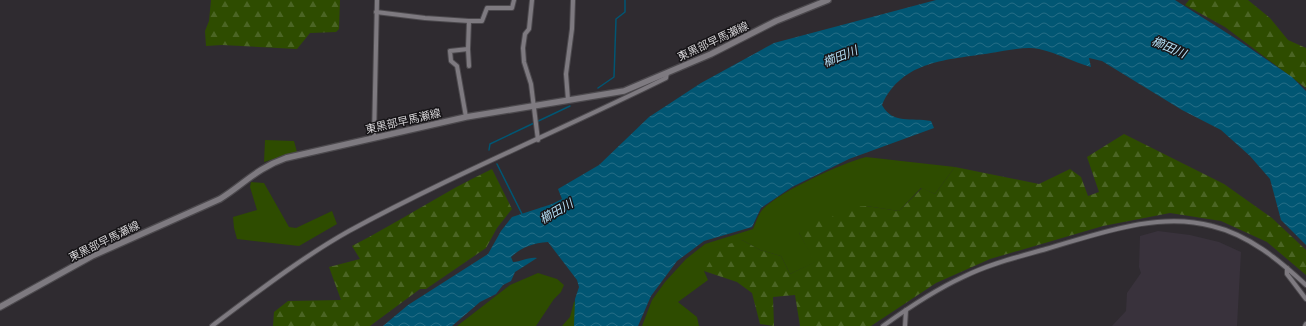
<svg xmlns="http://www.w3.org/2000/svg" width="1306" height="326" viewBox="0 0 1306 326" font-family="'Titillium Web','Noto Sans JP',sans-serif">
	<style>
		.built { fill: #39323c }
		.grass { fill: #2e4c00 }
		.forest { fill: url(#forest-firs) }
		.water { fill: url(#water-waves) }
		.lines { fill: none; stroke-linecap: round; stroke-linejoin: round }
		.stream { stroke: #015673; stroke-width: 1.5 }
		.street-casing { stroke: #4c494d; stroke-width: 6 }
		.secondary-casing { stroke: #4c494d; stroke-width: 8 }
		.street { stroke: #7e7a80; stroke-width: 4 }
		.secondary { stroke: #7e7a80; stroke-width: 5.5 }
		.labels { text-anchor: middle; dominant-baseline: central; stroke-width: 3; stroke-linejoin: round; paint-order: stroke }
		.street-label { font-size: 11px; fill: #d4d2d5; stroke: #161417 }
		.water-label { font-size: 12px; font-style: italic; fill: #b3def4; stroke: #161417 }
	</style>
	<defs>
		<pattern id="forest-firs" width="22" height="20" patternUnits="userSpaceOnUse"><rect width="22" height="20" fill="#2e4c00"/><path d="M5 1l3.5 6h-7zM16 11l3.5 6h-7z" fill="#4b6524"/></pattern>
		<pattern id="water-waves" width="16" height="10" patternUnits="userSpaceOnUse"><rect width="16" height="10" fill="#015673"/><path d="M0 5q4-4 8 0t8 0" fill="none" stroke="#256d86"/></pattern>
	</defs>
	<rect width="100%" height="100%" fill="#2f2b30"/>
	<!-- built -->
	<polygon class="built" points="1158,231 1190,235 1219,242 1241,252 1237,326 1112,326 1126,311 1127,293 1141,273 1139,267 1140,236"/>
	<!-- grass -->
	<g class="grass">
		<polygon points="265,140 294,141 297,152 264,162"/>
		<path d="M866,157l89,10 -20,27 -14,-6 -22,23 -33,-5 -38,19 -29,8 17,29 -26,12 -9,-18 -21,-6 -18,-10 -38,31 4,9 -30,22 19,15 2,9h-57l10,-26 13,-18 21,-23 19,-15 48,-15c3,-6 5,-15 10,-20 18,-18 77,-45 103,-52z"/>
		<polygon points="251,182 264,183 289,227 296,228 332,211 337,224 299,246 237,239 234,228 233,217 257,210 250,187"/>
		<polygon points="538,273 557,279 564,285 561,292 554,299 536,326 457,326 510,285"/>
		<polygon points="584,296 593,326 562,326 570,317 574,302"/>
	</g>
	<!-- forest -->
	<g class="forest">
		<polygon points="211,0 340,0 339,29 336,32 310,33 297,49 222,45 206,46 205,31 209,21"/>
		<polygon points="1189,0 1248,0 1270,18 1288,40 1306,48 1306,88 1225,27 1185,5"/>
		<polygon points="1124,134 1224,184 1272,218 1306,250 1306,275 1267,242 1221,221 1170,213 1103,226 990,259 936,283 871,326 800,326 795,295 773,297 774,326 760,324 752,293 737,282 704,271 719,247 742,240 760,250 781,256 790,274 815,262 799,233 813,217 828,225 837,208 866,206 899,211 922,188 935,194 955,167 1039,184 1070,169 1081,177 1088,196 1099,192 1087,157"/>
		<path d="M492,169l20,40 -15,19 -11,20 -60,41h-6l-50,37h-97l1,-14 14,-11 53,-1 -12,-33 31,-8 -8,-13c47,-24 91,-54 140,-77z"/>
	</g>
	<!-- water -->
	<path class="water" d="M936,0h239l63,40 54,37 14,14v154l-25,-25 -11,-41 -20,-23 -29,-26 -39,-20 -80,-49 -13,-3 2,9c-17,-5 -34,-14 -52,-18 -14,-3 -34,2 -48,4 -43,7 -89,7 -109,52 11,20 29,12 49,16l3,7 -85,31 -57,28 -31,21 -9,19 -48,14 -27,20 -26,35 -13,30h-64l1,-27 4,-12 -2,-7 -29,-38c-15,1 -26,5 -37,15l2,5c9,0 14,-5 24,-4l-22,14 -4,9 -8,4 -7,9 -16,8 -28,24h-69l25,-21 80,-51 13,-23 11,-14 40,-13 10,-5 -4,-10 41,-24 50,-48 52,-34 73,-40z"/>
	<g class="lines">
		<!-- stream -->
		<g class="stream">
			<polyline points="598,88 614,77 616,19 625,12 625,0"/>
			<polyline points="489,150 490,144 570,106"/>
			<polyline points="497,164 522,214"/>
		</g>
		<!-- street casing -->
		<g class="street-casing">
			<g id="street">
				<polyline points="532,0 529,29 525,34 523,48 524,62 531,84 538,140"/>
				<polyline points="376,12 425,18 469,21"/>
				<polyline points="468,49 469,66"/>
				<polyline points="568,100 566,74 572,29 573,0"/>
				<polyline points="466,117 457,66 451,61 450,51 468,49 469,21 482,21 487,8 512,8 514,0"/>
				<polyline points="374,138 377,0"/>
				<polyline points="1287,268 1287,274 1306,299"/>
				<path d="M212,326c44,-33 89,-68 137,-95 103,-56 212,-101 317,-153l1,-5"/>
				<path d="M883,326c25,-18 52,-36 80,-49 26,-13 55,-20 83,-28 52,-15 112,-38 166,-23 37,9 67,34 94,59"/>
				<polyline points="905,326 906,310"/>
				<polyline points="1305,326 1306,324"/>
			</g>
		</g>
		<!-- secondary casing -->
		<g class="secondary-casing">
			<path id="secondary" d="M0,307l92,-51 128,-57c24,-15 37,-31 66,-41l180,-41 158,-26 87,-37 65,-33 52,-21"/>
		</g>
		<!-- street -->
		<use href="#street" class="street"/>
		<!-- secondary -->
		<use href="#secondary" class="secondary"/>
	</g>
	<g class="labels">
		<!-- street labels -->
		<g class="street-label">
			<text transform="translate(713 41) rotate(-25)">東黒部早馬瀬線</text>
			<text transform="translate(403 121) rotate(-13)">東黒部早馬瀬線</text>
			<text transform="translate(104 241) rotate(-26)">東黒部早馬瀬線</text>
		</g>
		<!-- water labels -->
		<g class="water-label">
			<text transform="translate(1169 47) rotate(23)">櫛田川</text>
			<text transform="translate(840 56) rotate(-22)">櫛田川</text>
			<text transform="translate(556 211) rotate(-30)">櫛田川</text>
		</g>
	</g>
</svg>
